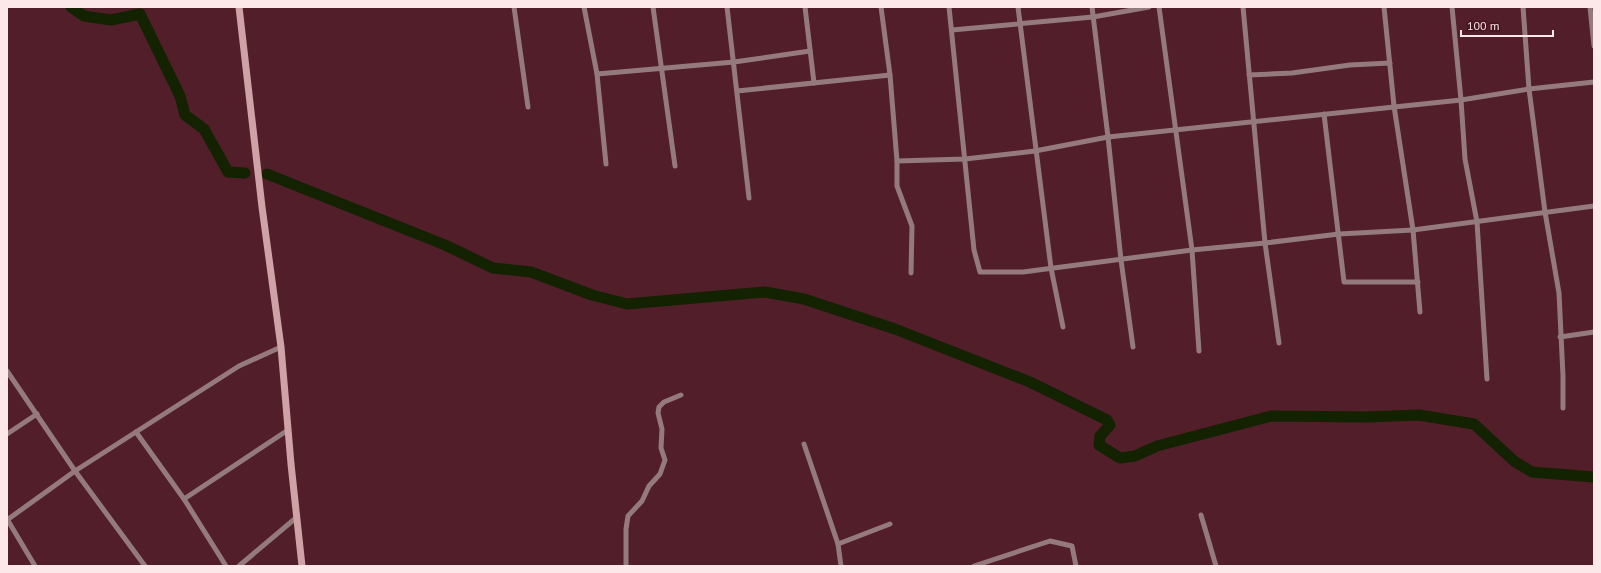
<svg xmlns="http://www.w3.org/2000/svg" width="1601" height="573" viewBox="0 0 1601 573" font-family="'PT Sans',sans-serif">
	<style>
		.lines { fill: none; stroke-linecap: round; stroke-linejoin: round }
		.river { stroke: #132201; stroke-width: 11 }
		.minor { stroke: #957a7d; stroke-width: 5 }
		.secondary { stroke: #cea2a7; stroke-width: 7 }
	</style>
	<rect width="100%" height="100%" fill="#511e29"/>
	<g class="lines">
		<!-- river -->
		<g class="river">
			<polyline points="71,7 84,16 111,20 140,14 180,96 185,115 204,129 228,172 245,173"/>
			<polyline points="267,174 445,245 493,268 531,272 592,295 627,304 765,292 804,299 895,329 1030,382 1107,420 1110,425 1100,436 1099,445 1120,458 1135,456 1157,446 1271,416 1366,417 1419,415 1474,424 1514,461 1532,472 1594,477"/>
		</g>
		<!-- minor -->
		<g class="minor">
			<polyline points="514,7 528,107"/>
			<polyline points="584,7 597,74 606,164"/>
			<polyline points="653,7 675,166"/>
			<polyline points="727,7 749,198"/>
			<polyline points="805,7 814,83"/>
			<polyline points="881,7 890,75 897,161 897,186 912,226 911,273"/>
			<polyline points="949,7 974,250 980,272 1023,272 1192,250 1265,243 1339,234 1413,230 1594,206"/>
			<polyline points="1018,7 1051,268 1063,327"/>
			<polyline points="1092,7 1108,137 1121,260 1133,347"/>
			<polyline points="1159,7 1192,250 1199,351"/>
			<polyline points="1243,7 1265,243 1279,343"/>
			<polyline points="1384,7 1394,106 1413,230 1420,312"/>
			<polyline points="1452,7 1461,100 1465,159 1477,222 1487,379"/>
			<polyline points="1523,7 1529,89 1545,212 1559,293 1563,376 1563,408"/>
			<polyline points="1590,7 1594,46"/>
			<polyline points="952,30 1093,17 1149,7"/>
			<polyline points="597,74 734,62 810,51"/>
			<polyline points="1249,75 1292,73 1350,65 1390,63"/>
			<polyline points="737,91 890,75"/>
			<polyline points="1324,114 1344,282 1418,282"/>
			<polyline points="897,161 965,159 1035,151 1108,137 1461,100 1529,89 1594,82"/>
			<polyline points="1560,337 1594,332"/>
			<polyline points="7,371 75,471 145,566"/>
			<polyline points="136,432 184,499 226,566"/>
			<polyline points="7,434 37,414"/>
			<polyline points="804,444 838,544 841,566"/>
			<polyline points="184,499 288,430"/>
			<polyline points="1201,515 1216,566"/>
			<polyline points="7,519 35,566"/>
			<polyline points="7,520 75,471 239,366 281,347"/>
			<polyline points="838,544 890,524"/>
			<polyline points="239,566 297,517"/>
			<polyline points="626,566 626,529 628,516 642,501 649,486 660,474 665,460 661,448 662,429 658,413 659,407 664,402 681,395"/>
			<polyline points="974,566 1050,541 1072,546 1076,566"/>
		</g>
		<!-- secondary -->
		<polyline class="secondary" points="239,7 262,207 281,347 291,464 302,566"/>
	</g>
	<!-- border -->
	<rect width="1601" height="573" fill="none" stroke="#fce7e9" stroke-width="16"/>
	<!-- scale -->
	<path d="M1461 30v6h92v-6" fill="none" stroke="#fce7e9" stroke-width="2"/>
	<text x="1467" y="30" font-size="12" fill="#fce7e9" stroke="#46141f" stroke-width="3" paint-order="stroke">100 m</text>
</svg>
